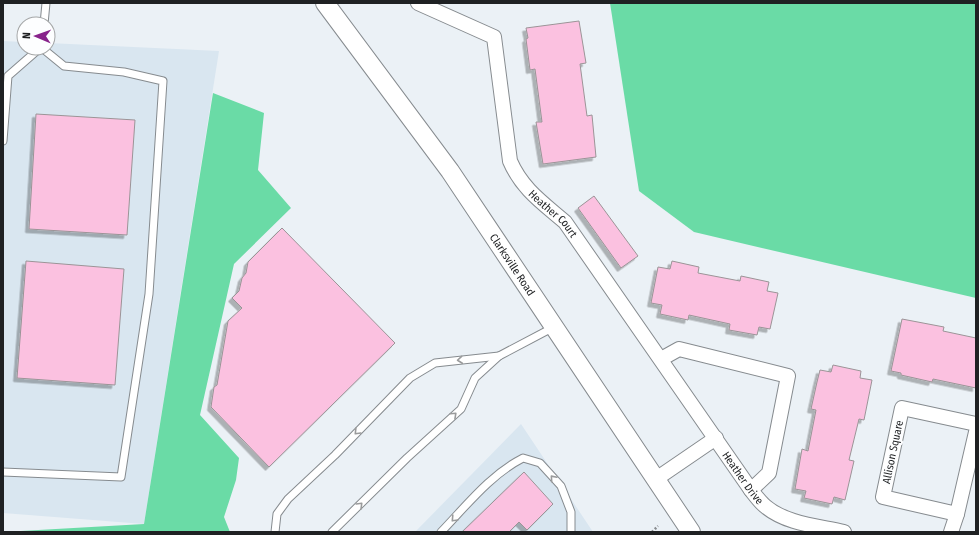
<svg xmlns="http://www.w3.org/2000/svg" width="979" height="535" viewBox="0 0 979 535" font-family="'Fira Sans Condensed',sans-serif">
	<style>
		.built { fill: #d9e6f0 }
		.forest { fill: #6adba6 }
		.building { fill: #fbc1e0; stroke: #9b9497; filter: url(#shadow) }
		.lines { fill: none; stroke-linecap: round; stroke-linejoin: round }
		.service-casing { stroke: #868b8f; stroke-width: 9 }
		.minor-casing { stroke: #868b8f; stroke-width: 16 }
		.tertiary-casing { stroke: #868b8f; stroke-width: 20 }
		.path { stroke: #878b8e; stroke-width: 2.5; stroke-dasharray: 2 2; stroke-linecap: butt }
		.service { stroke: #fff; stroke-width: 7 }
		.minor { stroke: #fff; stroke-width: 14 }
		.tertiary { stroke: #fff; stroke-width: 18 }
		.oneway { stroke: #9a9b9c }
		.labels { text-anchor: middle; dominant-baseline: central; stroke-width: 4; stroke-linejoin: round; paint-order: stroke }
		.street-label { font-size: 11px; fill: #1f2123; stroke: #fdfeff }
	</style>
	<defs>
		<filter id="shadow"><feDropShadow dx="-3.5" dy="3.5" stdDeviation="0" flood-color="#0004"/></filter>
	</defs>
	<rect width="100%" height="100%" fill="#ebf1f6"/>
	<!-- built -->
	<g class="built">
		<polygon points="3,41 24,42 24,48 48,48 48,43 219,51 144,524 3,513"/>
		<polygon points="521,424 593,532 415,532"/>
	</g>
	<!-- forest -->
	<g class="forest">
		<polygon points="610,3 976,3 976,298 694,232 639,191"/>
		<polygon points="213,93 264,113 258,170 291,208 234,264 200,415 239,458 236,480 224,517 230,532 3,532 144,524"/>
	</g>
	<!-- building -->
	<g class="building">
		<polygon points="579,21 586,63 580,64 587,116 592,115 596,157 543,164 536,122 542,122 535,69 530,70 526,39 528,38 526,28"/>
		<polygon points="36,114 135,120 127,235 29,229"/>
		<polygon points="594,196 638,256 621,268 578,208"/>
		<polygon points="282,228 395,343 269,467 211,407 214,387 217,385 228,321 242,308 232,298 239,291 242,278 246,273 248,262"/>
		<polygon points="26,261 124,269 115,385 17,378"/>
		<polygon points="672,261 699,267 698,273 740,281 741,276 769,282 767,291 778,293 770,329 759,327 757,335 729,330 730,324 689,315 688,320 660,314 662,305 651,303 658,267 670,269"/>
		<polygon points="902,319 944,327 943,331 976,338 976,388 933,379 932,382 901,375 901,373 891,371"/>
		<polygon points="833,365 861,371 860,378 872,380 864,420 859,419 849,460 854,461 845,500 834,497 832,504 804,498 806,491 795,489 802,449 808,451 816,410 811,409 817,382 820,370 831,372"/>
		<polygon points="524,472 553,504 527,530 519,522 509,532 462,532"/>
	</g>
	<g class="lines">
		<!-- service casing -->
		<g class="service-casing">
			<g id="service">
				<polyline points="44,24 46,3"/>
				<polyline points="3,141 8,76 40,48"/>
				<polyline points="3,472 121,477 149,294 163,81 124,72 64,66 42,48"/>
				<polyline points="275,532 277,514 288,499 335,455 410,378 435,363 499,356"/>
				<polyline points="332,532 407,458 461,409 475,378 499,356 554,327"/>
				<path d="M441,532c26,-27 49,-57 82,-74l17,5 21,23 10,26v20"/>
			</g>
		</g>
		<!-- minor casing -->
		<g class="minor-casing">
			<g id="minor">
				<path id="s1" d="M418,3l76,34 16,124c12,28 33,42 55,61l186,268c4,5 9,12 14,16 21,18 53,20 79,26"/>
				<polyline points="661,359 679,349 788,376 769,473 751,490"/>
				<polyline points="976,424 902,408 883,497 957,514 976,432"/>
				<polyline points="656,479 716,438"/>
				<polyline points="951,532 957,514"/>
			</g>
		</g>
		<!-- tertiary casing -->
		<g class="tertiary-casing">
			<g id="tertiary">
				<path id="s2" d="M325,3l125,168 241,361"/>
			</g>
		</g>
		<!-- path -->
		<polyline class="path" points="652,532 658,526"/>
		<!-- service -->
		<use href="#service" class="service"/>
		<!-- minor -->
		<use href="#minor" class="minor"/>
		<!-- tertiary -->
		<use href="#tertiary" class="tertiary"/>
	</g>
	<!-- one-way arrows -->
	<defs><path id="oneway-chevron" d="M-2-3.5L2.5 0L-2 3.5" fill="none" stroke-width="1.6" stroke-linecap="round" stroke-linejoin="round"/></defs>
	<g class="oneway">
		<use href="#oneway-chevron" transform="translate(460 360) rotate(174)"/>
		<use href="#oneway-chevron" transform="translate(454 415) rotate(-43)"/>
		<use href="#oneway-chevron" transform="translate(357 432) rotate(134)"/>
		<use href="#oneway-chevron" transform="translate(553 478) rotate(-131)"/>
		<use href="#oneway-chevron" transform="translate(360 505) rotate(-45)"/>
		<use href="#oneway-chevron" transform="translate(454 519) rotate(133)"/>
	</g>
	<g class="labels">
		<!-- street labels -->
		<g class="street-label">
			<text stroke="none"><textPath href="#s1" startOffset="277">Heather Court</textPath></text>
			<text stroke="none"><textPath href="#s2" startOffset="322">Clarksville Road</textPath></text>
			<text transform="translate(893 452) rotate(-78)">Allison Square</text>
			<text stroke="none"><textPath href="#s1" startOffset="603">Heather Drive</textPath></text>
		</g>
	</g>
	<!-- border -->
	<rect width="979" height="535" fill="none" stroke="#1f2123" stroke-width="8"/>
	<!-- north arrow -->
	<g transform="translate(36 36) rotate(272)"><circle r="19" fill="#fdfeff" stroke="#a4a6a7"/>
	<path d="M0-3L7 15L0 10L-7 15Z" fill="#88238b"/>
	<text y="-6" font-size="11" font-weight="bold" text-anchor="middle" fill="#1f2123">N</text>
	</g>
</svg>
